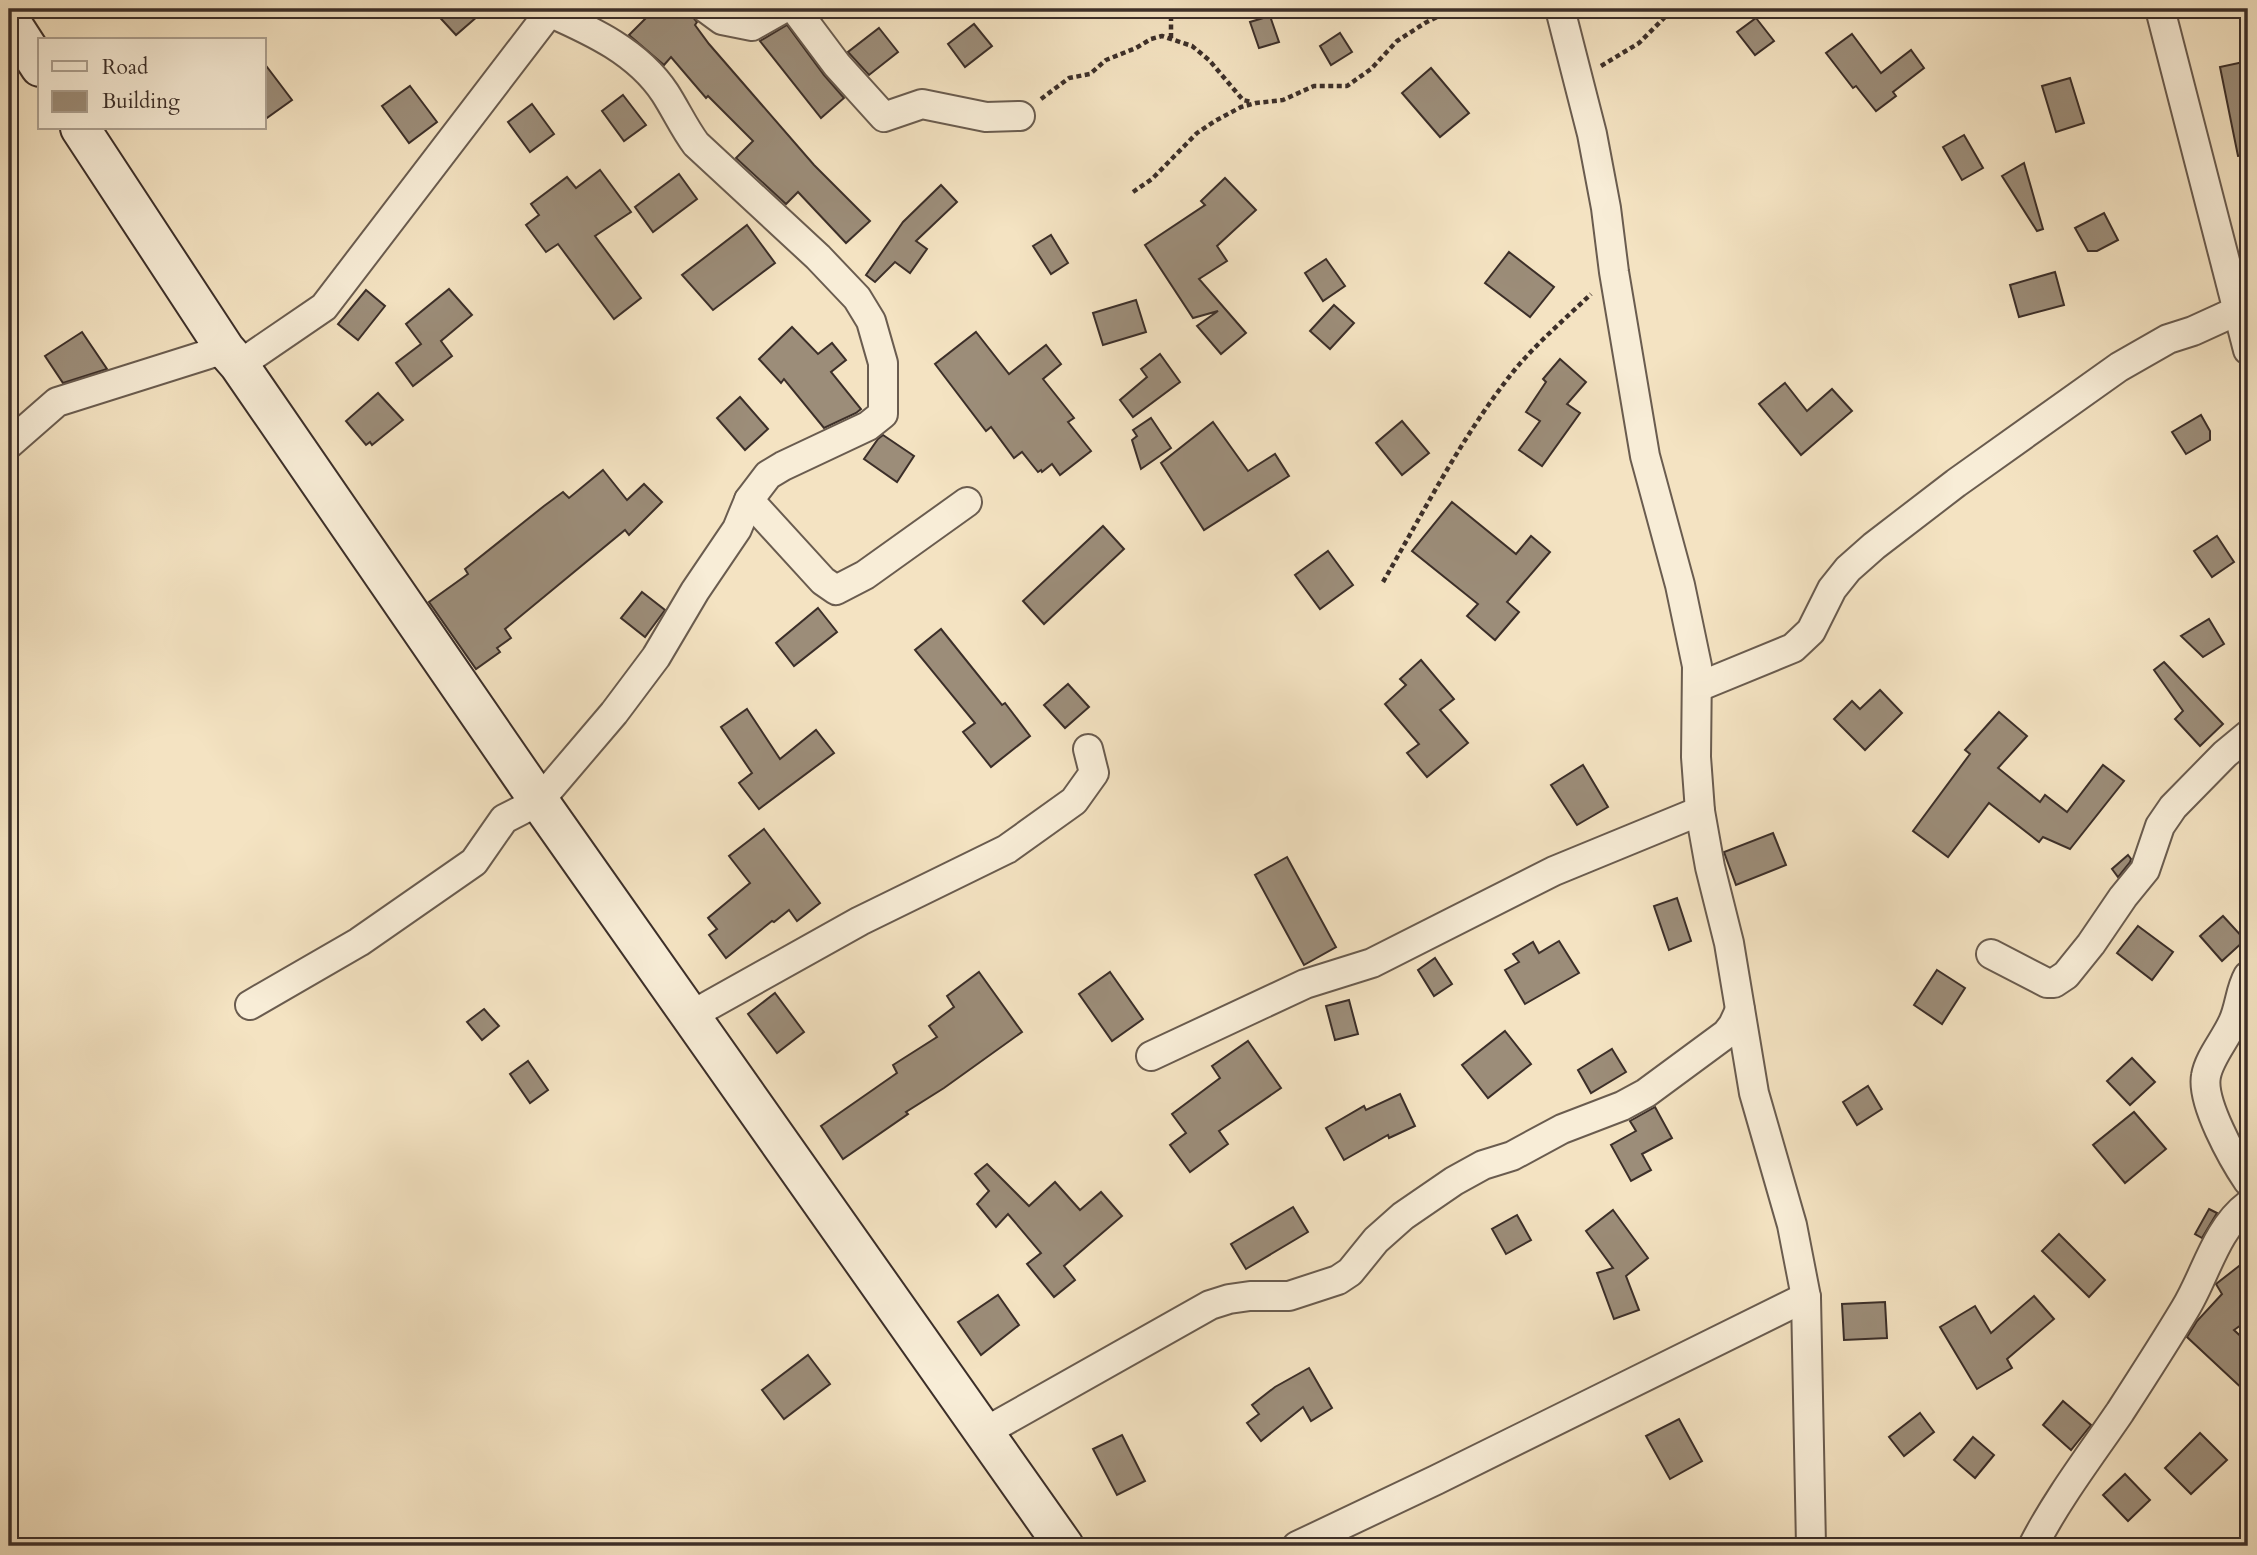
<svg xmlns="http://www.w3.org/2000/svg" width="2257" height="1555" viewBox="0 0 2257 1555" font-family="Cardo,serif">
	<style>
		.building { fill: #9c8d79; stroke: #3c2f29; stroke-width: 2 }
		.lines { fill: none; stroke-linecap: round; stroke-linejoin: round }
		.street-casing { stroke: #6a5c4f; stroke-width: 32 }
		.secondary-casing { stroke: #3c2f29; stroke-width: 42 }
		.path { stroke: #3c2f29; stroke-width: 4.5; stroke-dasharray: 5 3.5; stroke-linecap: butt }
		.street { stroke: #f8edd7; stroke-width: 28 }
		.secondary { stroke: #f8edd7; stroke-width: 38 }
	</style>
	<rect width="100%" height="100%" fill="#f4e3c2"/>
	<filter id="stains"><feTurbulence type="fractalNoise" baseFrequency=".00286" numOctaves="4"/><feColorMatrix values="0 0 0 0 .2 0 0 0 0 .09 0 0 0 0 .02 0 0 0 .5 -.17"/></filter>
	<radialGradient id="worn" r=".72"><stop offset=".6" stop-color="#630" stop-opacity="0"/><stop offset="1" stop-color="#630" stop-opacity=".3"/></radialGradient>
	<!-- building -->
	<g class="building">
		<polygon points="432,9 486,9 456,35"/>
		<polygon points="655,9 691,10 692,16 697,22 695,25 709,44 814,165 870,221 846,243 798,192 786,204 736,158 753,141 708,96 706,98 671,57 664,65 629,35"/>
		<polygon points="1270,16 1279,42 1259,48 1250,22"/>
		<polygon points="1756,18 1774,41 1755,55 1737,32"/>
		<polygon points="974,24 992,46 965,67 948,44"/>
		<polygon points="787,25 824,75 844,98 821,118 760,41"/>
		<polygon points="879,28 898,52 869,75 848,52"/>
		<polygon points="1340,33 1352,52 1331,65 1320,46"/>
		<polygon points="1852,34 1881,73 1911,50 1924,68 1893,92 1896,96 1876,111 1856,86 1853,88 1826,53"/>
		<polygon points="2248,61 2248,155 2238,156 2220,67"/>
		<polygon points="264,63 292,100 264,120"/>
		<polygon points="1431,68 1469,113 1440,137 1402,93"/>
		<polygon points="2070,78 2084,123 2056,132 2042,86"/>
		<polygon points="410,86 437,122 409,143 382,106"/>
		<polygon points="623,95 646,125 624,141 602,111"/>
		<polygon points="532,104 554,134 530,152 508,122"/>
		<polygon points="1964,135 1983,168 1962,180 1943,147"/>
		<polygon points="2024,163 2043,229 2037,231 2002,176"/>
		<polygon points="600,170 631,212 595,236 641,298 614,319 558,244 546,252 526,225 539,215 531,204 567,177 576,188"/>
		<polygon points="679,174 697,199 653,232 635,207"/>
		<polygon points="1225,178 1256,210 1217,246 1227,261 1199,279 1246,333 1221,354 1197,326 1218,311 1193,318 1145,245 1205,205 1201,201"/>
		<polygon points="941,185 957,202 916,241 927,249 910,273 895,262 875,282 866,275 903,222"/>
		<polygon points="2104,213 2118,240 2097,251 2088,251 2075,228"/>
		<polygon points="747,225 775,263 713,310 682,275"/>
		<polygon points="1051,235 1068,263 1051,274 1033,246"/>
		<polygon points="1509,252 1554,287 1530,317 1485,283"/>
		<polygon points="1326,259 1345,286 1323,301 1305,273"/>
		<polygon points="2055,272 2064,305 2019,317 2010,285"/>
		<polygon points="449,289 472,315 441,341 452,356 413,386 396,363 421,344 406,324"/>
		<polygon points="366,290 385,306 358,340 338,324"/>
		<polygon points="1136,300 1146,332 1103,345 1093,313"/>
		<polygon points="1334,305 1354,323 1330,349 1310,331"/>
		<polygon points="792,327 818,354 832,343 846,360 831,372 861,409 856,413 824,428 784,379 781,383 759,359"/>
		<polygon points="82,332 107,369 63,383 45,356"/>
		<polygon points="976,332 1009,374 1046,345 1061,364 1043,379 1074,418 1068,422 1091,451 1060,475 1052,464 1042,472 1041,470 1038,472 1022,452 1014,458 991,427 986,431 935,364"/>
		<polygon points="1160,354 1180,382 1133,417 1120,400 1147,377 1141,369"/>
		<polygon points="1560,359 1586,382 1567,404 1580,413 1542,466 1519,450 1540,421 1526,412 1546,382 1543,379"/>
		<polygon points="1785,383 1807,411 1832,389 1852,411 1801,455 1759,404"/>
		<polygon points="378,393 403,420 372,445 370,442 366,445 346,421"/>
		<polygon points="740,397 768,429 745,450 717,418"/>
		<polygon points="2201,415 2210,431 2210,440 2186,454 2172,432"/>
		<polygon points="1151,418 1171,448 1141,469 1132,440 1137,436 1133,430"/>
		<polygon points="1402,421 1429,453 1402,475 1376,443"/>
		<polygon points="1213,422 1248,471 1275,454 1289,476 1204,530 1161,463"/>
		<polygon points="883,435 914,456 897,482 864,459 878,439"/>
		<polygon points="603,470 627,500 644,484 662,502 629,535 625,530 505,629 511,638 497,648 500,652 476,669 429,602 468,574 465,569 544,506 563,492 569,498"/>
		<polygon points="1452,502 1516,554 1531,536 1550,552 1507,602 1519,612 1495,640 1467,616 1478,604 1412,551"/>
		<polygon points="1103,526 1124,549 1044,624 1023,601"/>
		<polygon points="2217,536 2234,562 2212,577 2194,551"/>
		<polygon points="1328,551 1353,585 1320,609 1295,575"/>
		<polygon points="642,592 665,610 645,637 621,618"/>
		<polygon points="818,608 837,632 794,666 776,643"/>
		<polygon points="2209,619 2224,644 2203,657 2181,636"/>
		<polygon points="941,629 1002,705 1005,703 1030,736 991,767 963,732 975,723 915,650"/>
		<polygon points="1421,660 1454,699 1440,710 1468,743 1427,777 1407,753 1419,744 1385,704 1406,685 1400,679"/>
		<polygon points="2164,662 2223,724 2200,746 2175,719 2183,711 2154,670"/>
		<polygon points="1068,684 1089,707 1065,728 1044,705"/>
		<polygon points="1880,690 1902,713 1865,750 1834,719 1852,701 1860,709"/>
		<polygon points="747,709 780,759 816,730 834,753 759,809 739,783 752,773 721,727"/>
		<polygon points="1999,712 2027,736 1998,768 2040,802 2045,795 2067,812 2103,765 2124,781 2070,849 2043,837 2039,842 1989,803 1948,857 1913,831 1970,754 1965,750"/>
		<polygon points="1583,765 1608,807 1577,825 1551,785"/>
		<polygon points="764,829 820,903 797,921 789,910 774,922 772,921 726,958 709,935 717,929 708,918 750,883 729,856"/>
		<polygon points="1773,833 1786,865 1736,885 1724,852"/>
		<polygon points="2128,855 2131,859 2130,862 2118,877 2112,869"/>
		<polygon points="1287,857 1336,947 1304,965 1255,875"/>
		<polygon points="1677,898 1691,941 1669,950 1654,906"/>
		<polygon points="2223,916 2245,940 2222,961 2200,936"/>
		<polygon points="2138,926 2173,952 2152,980 2117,953"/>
		<polygon points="1559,941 1579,973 1525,1004 1505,970 1519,962 1513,954 1533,942 1539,953"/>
		<polygon points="1435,958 1452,984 1434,996 1418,970"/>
		<polygon points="1937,970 1965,988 1942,1024 1914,1005"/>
		<polygon points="979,972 1022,1032 944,1088 906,1112 908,1114 843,1159 821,1126 897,1073 893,1065 937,1037 929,1026 954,1007 947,996"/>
		<polygon points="1110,972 1143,1019 1112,1041 1079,994"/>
		<polygon points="775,993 804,1032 777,1053 748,1014"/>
		<polygon points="1349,1000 1358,1034 1335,1040 1326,1006"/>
		<polygon points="484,1009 499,1026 482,1040 467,1022"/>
		<polygon points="1505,1031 1531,1064 1488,1098 1462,1065"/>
		<polygon points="1248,1041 1281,1088 1219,1131 1228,1144 1190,1172 1170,1145 1186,1133 1172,1114 1220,1078 1212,1066"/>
		<polygon points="1612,1049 1626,1072 1591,1093 1578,1070"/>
		<polygon points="2132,1058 2155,1082 2130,1105 2107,1081"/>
		<polygon points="528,1061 548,1090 530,1103 510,1074"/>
		<polygon points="1868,1086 1882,1109 1857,1125 1843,1102"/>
		<polygon points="1400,1094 1415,1126 1389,1138 1388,1135 1344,1160 1326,1128 1364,1106 1366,1110"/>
		<polygon points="1655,1107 1672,1138 1642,1154 1651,1170 1631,1181 1611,1145 1636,1131 1630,1121"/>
		<polygon points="2134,1112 2166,1149 2125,1183 2093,1145"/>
		<polygon points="987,1164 1029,1206 1055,1182 1080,1210 1101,1192 1122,1216 1064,1266 1075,1280 1054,1297 1027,1264 1041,1253 1008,1214 996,1227 977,1204 989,1191 975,1174"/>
		<polygon points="1293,1207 1308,1232 1246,1269 1231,1244"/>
		<polygon points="2209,1209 2217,1213 2202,1238 2195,1234"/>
		<polygon points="1613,1210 1648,1258 1626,1276 1639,1310 1614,1319 1597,1273 1613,1268 1586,1231"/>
		<polygon points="1517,1215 1531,1240 1506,1254 1492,1229"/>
		<polygon points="2059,1234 2105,1280 2089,1297 2042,1251"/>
		<polygon points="2248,1259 2248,1320 2234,1330 2248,1343 2248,1394 2187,1337 2197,1321 2222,1294 2216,1284"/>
		<polygon points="998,1295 1019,1325 981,1355 958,1322"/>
		<polygon points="2034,1296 2054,1319 2007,1359 2012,1368 1977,1389 1940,1327 1975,1306 1991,1333"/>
		<polygon points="1885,1302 1887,1338 1844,1340 1842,1304"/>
		<polygon points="808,1355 830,1384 784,1419 762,1390"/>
		<polygon points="1309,1368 1332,1408 1311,1421 1303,1407 1261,1441 1247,1423 1259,1414 1252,1405 1275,1387"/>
		<polygon points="2063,1401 2091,1425 2071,1450 2043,1425"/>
		<polygon points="1920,1413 1934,1432 1904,1456 1889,1437"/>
		<polygon points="1679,1419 1702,1461 1670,1479 1646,1436"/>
		<polygon points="2200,1433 2227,1460 2191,1494 2165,1468"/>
		<polygon points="1122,1435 1145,1481 1117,1495 1093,1449"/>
		<polygon points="1973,1437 1994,1455 1975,1478 1954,1460"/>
		<polygon points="2125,1474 2150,1500 2128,1521 2103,1495"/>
	</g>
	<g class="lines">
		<!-- street casing -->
		<g class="street-casing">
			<g id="street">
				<polyline points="707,9 722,20 752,26 782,9"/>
				<polyline points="795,9 837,65 884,117 922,104 986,117 1020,116"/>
				<polyline points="1560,9 1592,134 1606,208 1614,272 1645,456 1680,585 1697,666 1696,757 1700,811 1710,867 1729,943 1754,1093 1792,1225 1806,1297 1811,1546"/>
				<polyline points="2160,9 2248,350"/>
				<polyline points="239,365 324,307 552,9"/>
				<polyline points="9,444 57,402 225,349"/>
				<polyline points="749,500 823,581 836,590 865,575 967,502"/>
				<polyline points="1698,687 1793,648 1811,631 1832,589 1848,569 1874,546 1956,483 2119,367 2168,339 2193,331 2239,310"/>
				<polyline points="1991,954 2047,983 2054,983 2066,975 2091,944 2123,897 2145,870 2160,826 2173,807 2225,754 2248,735"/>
				<path d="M2248,976c-8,14 -8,31 -15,46 -8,18 -24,36 -27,54 -5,26 27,83 42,105"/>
				<path d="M250,1005l109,-63 115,-80 30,-43 35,-18 75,-88 42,-56 39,-66 42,-62 12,-29 19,-25 15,-9 85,-40 15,-12v-51l-12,-42 -14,-23 -39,-41 -122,-113c-12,-16 -20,-34 -31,-51 -27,-41 -73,-62 -116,-81"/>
				<polyline points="690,1016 860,921 1007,849 1074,801 1094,773 1088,749"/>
				<polyline points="1151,1056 1305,984 1372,963 1554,871 1700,811"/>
				<polyline points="983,1433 1210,1305 1229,1299 1250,1296 1289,1296 1338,1280 1350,1272 1376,1240 1403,1216 1454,1181 1483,1165 1512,1156 1562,1129 1622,1106 1646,1093 1726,1034 1733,1025 1740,1010"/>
				<polyline points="1297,1546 1436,1480 1806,1297"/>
				<path d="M2033,1546c24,-47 57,-90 87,-134 22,-34 44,-68 65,-103 21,-34 30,-79 63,-104"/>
			</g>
		</g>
		<!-- secondary casing -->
		<g class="secondary-casing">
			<g id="secondary">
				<polyline points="9,19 40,67"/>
				<polyline points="80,128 225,349 239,365 539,801 1064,1546"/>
			</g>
		</g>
		<!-- path -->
		<g class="path">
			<polyline points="1171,38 1171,9"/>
			<polyline points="1601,66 1639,43 1673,9"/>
			<polyline points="1041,99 1069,78 1090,74 1106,60 1136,48 1151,39 1162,36 1192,46 1209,60 1243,100 1252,102"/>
			<polyline points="1133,192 1152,179 1197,133 1215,121 1241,107 1256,103 1283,100 1314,86 1347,86 1371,69 1397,41 1425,23 1453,9"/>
			<path d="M1383,582c40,-69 77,-142 126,-205 22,-29 55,-57 82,-83"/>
		</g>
		<!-- street -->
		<use href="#street" class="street"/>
		<!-- secondary -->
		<use href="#secondary" class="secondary"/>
	</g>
	<!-- margin -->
	<rect width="2257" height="1555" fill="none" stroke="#f4e3c2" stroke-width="35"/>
	<rect x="10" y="10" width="2236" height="1534" fill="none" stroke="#3c2f29" stroke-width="3.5"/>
	<rect x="18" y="18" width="2222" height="1520" fill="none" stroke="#3c2f29" stroke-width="2"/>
	<!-- legend -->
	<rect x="38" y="38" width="228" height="91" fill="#f8edd7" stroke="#ada191" stroke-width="2"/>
	<rect x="52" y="61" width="35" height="10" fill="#f8edd7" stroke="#ada191" stroke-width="2"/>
	<text x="102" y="74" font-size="21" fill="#3c2f29">Road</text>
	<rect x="52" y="91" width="35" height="21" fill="#9c8d79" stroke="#ada191" stroke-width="2"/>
	<text x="102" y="108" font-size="21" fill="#3c2f29">Building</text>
	<rect width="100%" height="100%" filter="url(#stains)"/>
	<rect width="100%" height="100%" fill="url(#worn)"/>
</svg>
